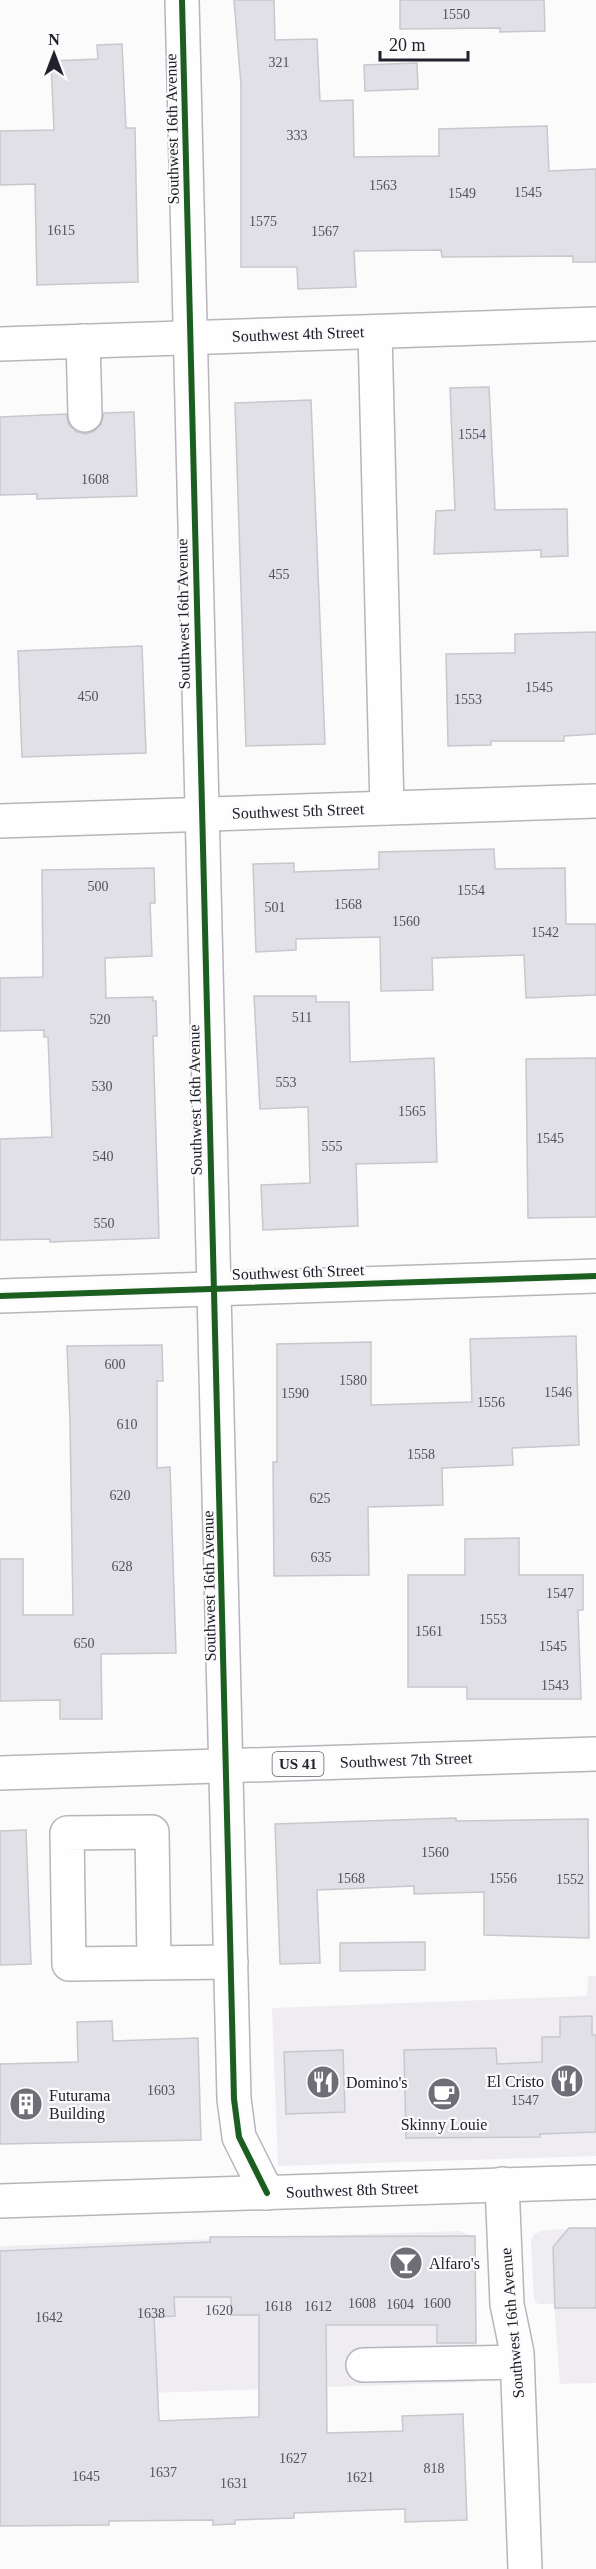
<svg xmlns="http://www.w3.org/2000/svg" width="596" height="2569" viewBox="0 0 596 2569" font-family="'Times New Roman',serif">
	<style>
		.built { fill: #efedf2 }
		.building { fill: #e1e0e7; stroke: #c8c7cd; stroke-width: 1.5; fill-rule: evenodd }
		.lines { fill: none; stroke-linecap: round; stroke-linejoin: round }
		.minor-casing { stroke: #b6b5bc; stroke-width: 36 }
		.major-casing { stroke: #b6b5bc; stroke-width: 36 }
		.minor { stroke: #fefefe; stroke-width: 33 }
		.major { stroke: #fefefe; stroke-width: 33 }
		.cycleway-casing { stroke: #fbfbfb; stroke-width: 10 }
		.cycleway { stroke: #1b5e20; stroke-width: 6 }
		.labels { text-anchor: middle; dominant-baseline: central; stroke-width: 4.5; stroke-linejoin: round; paint-order: stroke }
		.number-label { font-size: 14px; fill: #52505c }
		.shield { fill: #fbfbfb; stroke: #64626b; stroke-width: 1.5 }
		.shield-label { font-size: 15px; font-weight: bold; fill: #23202d }
		.street-label { font-size: 16px; fill: #23202d; stroke: #fbfbfb }
		.poi-label { font-size: 16px; fill: #23202d; stroke: #fbfbfb; text-anchor: start }
	</style>
	<rect width="100%" height="100%" fill="#fbfbfb"/>
	<!-- built -->
	<g class="built">
		<polygon points="588,1976 596,1976 596,2156 278,2166 272,2008 587,1996"/>
		<polygon points="596,2228 596,2383 560,2384 554,2304 538,2304 534,2300 531,2242 534,2234 545,2230"/>
		<polygon points="460,2231 473,2237 474,2245 478,2382 0,2398 0,2246"/>
	</g>
	<!-- building -->
	<g class="building">
		<polygon points="234,0 274,0 275,40 317,39 320,101 353,100 354,157 439,156 439,129 547,126 549,171 596,169 596,262 573,262 573,256 442,257 441,250 354,251 356,287 298,289 297,267 241,267 241,85"/>
		<polygon points="400,0 544,0 545,31 500,32 500,28 400,29"/>
		<polygon points="122,44 126,128 135,128 138,282 37,285 35,184 0,185 0,131 54,130 51,61 98,59 97,45"/>
		<polygon points="417,63 418,89 365,91 364,65"/>
		<polygon points="489,387 495,510 567,509 568,556 541,557 541,550 434,554 436,511 455,510 450,388"/>
		<polygon points="311,400 325,744 246,746 235,403"/>
		<polygon points="134,412 137,496 37,499 37,494 0,495 0,417 66,414 69,425 77,432 86,434 94,431 101,424 104,413"/>
		<polygon points="596,632 596,734 564,736 564,741 491,741 491,745 448,746 446,654 515,653 515,634"/>
		<polygon points="142,646 146,753 22,757 18,651"/>
		<polygon points="494,849 495,869 565,868 566,924 596,924 596,995 526,998 524,955 432,958 433,990 381,991 380,937 296,939 296,950 256,952 253,864 294,863 294,872 379,869 379,852"/>
		<polygon points="154,868 155,903 150,903 152,956 105,958 106,998 153,997 153,1001 156,1001 157,1036 153,1036 159,1238 50,1242 50,1239 0,1240 0,1139 52,1137 48,1037 44,1037 44,1030 0,1031 0,978 43,977 42,870"/>
		<polygon points="254,996 316,996 316,1002 349,1002 350,1062 434,1058 437,1162 356,1164 358,1226 263,1230 261,1185 310,1183 308,1107 260,1109"/>
		<polygon points="596,1058 596,1217 528,1218 526,1059"/>
		<polygon points="576,1336 579,1445 512,1448 513,1465 442,1468 443,1505 368,1507 369,1575 274,1576 273,1462 277,1462 277,1344 371,1342 371,1405 472,1402 470,1339"/>
		<polygon points="162,1345 163,1381 157,1381 157,1468 170,1467 176,1653 101,1654 102,1719 60,1719 60,1700 0,1701 0,1559 23,1559 23,1615 73,1615 70,1421 67,1346"/>
		<polygon points="519,1538 519,1575 583,1575 583,1610 578,1610 581,1699 467,1699 467,1687 408,1687 408,1575 465,1575 465,1539"/>
		<polygon points="456,1818 456,1821 588,1819 589,1938 484,1935 484,1892 414,1894 414,1886 317,1890 320,1963 280,1964 275,1824"/>
		<polygon points="26,1830 31,1964 0,1965 0,1831"/>
		<polygon points="425,1942 425,1970 340,1971 340,1943"/>
		<polygon points="592,2016 592,2035 596,2035 596,2132 540,2134 540,2137 406,2138 404,2050 496,2048 497,2064 542,2062 542,2037 560,2037 560,2017"/>
		<polygon points="112,2021 113,2041 198,2038 201,2140 0,2144 0,2064 78,2062 77,2022"/>
		<polygon points="343,2050 345,2112 286,2114 284,2052"/>
		<polygon points="569,2228 596,2228 596,2308 555,2308 553,2247"/>
		<path d="M475,2236l1,107h-39v-18h-111l1,108 76,-2 -1,-15 61,-2 4,106 -62,2v-13l-111,4v5l-59,2v4l-22,1v-5l-104,1v4l-109,1v-275l210,-9v-5zM174,2297h57v18h28v102l-100,4 -5,-104 21,-1z"/>
	</g>
	<g class="lines">
		<!-- minor casing -->
		<g class="minor-casing">
			<g id="minor">
				<polyline points="182,0 234,2099 239,2137 267,2193"/>
				<polyline points="375,332 387,808"/>
				<polyline points="83,341 85,415"/>
				<polyline points="0,344 596,324"/>
				<polyline points="0,821 596,801"/>
				<polyline points="0,1296 596,1276"/>
				<polyline points="154,1962 152,1832 67,1833 69,1964 231,1962"/>
				<polyline points="502,2184 507,2304 517,2353 525,2569"/>
				<polyline points="363,2365 517,2362"/>
			</g>
		</g>
		<!-- major casing -->
		<g class="major-casing">
			<g id="major">
				<polyline points="0,1773 596,1754"/>
				<polyline points="0,2201 596,2182"/>
			</g>
		</g>
		<!-- minor -->
		<use href="#minor" class="minor"/>
		<!-- major -->
		<use href="#major" class="major"/>
		<!-- cycleway casing -->
		<g class="cycleway-casing">
			<g id="cycleway">
				<polyline points="182,0 234,2099 239,2137 267,2193"/>
				<polyline points="0,1296 596,1276"/>
			</g>
		</g>
		<!-- cycleway -->
		<use href="#cycleway" class="cycleway"/>
	</g>
	<!-- icons -->
	<defs>
		<g id="restaurant-disc" transform="scale(1.725)"><circle r="9.5" fill="#6f6d75" stroke="#fbfbfb"/><path d="M-5-6h1v4h1v-4h1v4h1v-4h1v5L-1.5 .5V6h-2V.5L-5-1ZM5-6V6H3V1.5H1.5Q1.5-4 5-6Z" fill="#fff"/></g>
		<g id="cafe-disc" transform="scale(1.725)"><circle r="9.5" fill="#6f6d75" stroke="#fbfbfb"/><path d="M-5.5-4.5H6V0H3Q3 3.5 0 3.5H-2.5Q-5.5 3.5-5.5 0ZM3-3.2v2h1.7v-2ZM-6 4.5H4V6H-6Z" fill="#fff"/></g>
		<g id="building-disc" transform="scale(1.725)"><circle r="9.5" fill="#6f6d75" stroke="#fbfbfb"/><path d="M-4-6H4V6H1V3H-1V6H-4ZM-2.5-4.3h1.7v1.8h-1.7ZM.8-4.3h1.7v1.8H.8ZM-2.5-1h1.7V.8h-1.7ZM.8-1h1.7V.8H.8Z" fill="#fff"/></g>
		<g id="bar-disc" transform="scale(1.725)"><circle r="9.5" fill="#6f6d75" stroke="#fbfbfb"/><path d="M-6-5H6L.8 .8V4.5H3.5V6h-7V4.5H-.8V.8Z" fill="#fff"/></g>
	</defs>
	<g fill-rule="evenodd">
		<use href="#restaurant-disc" x="567" y="2081"/>
		<use href="#restaurant-disc" x="323" y="2082"/>
		<use href="#cafe-disc" x="444" y="2094"/>
		<use href="#building-disc" x="26" y="2104"/>
		<use href="#bar-disc" x="406" y="2263"/>
	</g>
	<g class="labels">
		<!-- number labels -->
		<g class="number-label">
			<text x="456" y="14">1550</text>
			<text x="279" y="62">321</text>
			<text x="297" y="135">333</text>
			<text x="383" y="185">1563</text>
			<text x="528" y="192">1545</text>
			<text x="462" y="193">1549</text>
			<text x="263" y="221">1575</text>
			<text x="61" y="230">1615</text>
			<text x="325" y="231">1567</text>
			<text x="472" y="434">1554</text>
			<text x="95" y="479">1608</text>
			<text x="279" y="574">455</text>
			<text x="539" y="687">1545</text>
			<text x="88" y="696">450</text>
			<text x="468" y="699">1553</text>
			<text x="98" y="886">500</text>
			<text x="471" y="890">1554</text>
			<text x="348" y="904">1568</text>
			<text x="275" y="907">501</text>
			<text x="406" y="921">1560</text>
			<text x="545" y="932">1542</text>
			<text x="302" y="1017">511</text>
			<text x="100" y="1019">520</text>
			<text x="286" y="1082">553</text>
			<text x="102" y="1086">530</text>
			<text x="412" y="1111">1565</text>
			<text x="550" y="1138">1545</text>
			<text x="332" y="1146">555</text>
			<text x="103" y="1156">540</text>
			<text x="104" y="1223">550</text>
			<text x="115" y="1364">600</text>
			<text x="353" y="1380">1580</text>
			<text x="558" y="1392">1546</text>
			<text x="295" y="1393">1590</text>
			<text x="491" y="1402">1556</text>
			<text x="127" y="1424">610</text>
			<text x="421" y="1454">1558</text>
			<text x="120" y="1495">620</text>
			<text x="320" y="1498">625</text>
			<text x="321" y="1557">635</text>
			<text x="122" y="1566">628</text>
			<text x="560" y="1593">1547</text>
			<text x="493" y="1619">1553</text>
			<text x="429" y="1631">1561</text>
			<text x="84" y="1643">650</text>
			<text x="553" y="1646">1545</text>
			<text x="555" y="1685">1543</text>
			<text x="435" y="1852">1560</text>
			<text x="351" y="1878">1568</text>
			<text x="503" y="1878">1556</text>
			<text x="570" y="1879">1552</text>
			<text x="161" y="2090">1603</text>
			<text x="525" y="2100">1547</text>
			<text x="362" y="2303">1608</text>
			<text x="437" y="2303">1600</text>
			<text x="400" y="2304">1604</text>
			<text x="278" y="2306">1618</text>
			<text x="318" y="2306">1612</text>
			<text x="219" y="2310">1620</text>
			<text x="151" y="2313">1638</text>
			<text x="49" y="2317">1642</text>
			<text x="293" y="2458">1627</text>
			<text x="434" y="2468">818</text>
			<text x="163" y="2472">1637</text>
			<text x="86" y="2476">1645</text>
			<text x="360" y="2477">1621</text>
			<text x="234" y="2483">1631</text>
		</g>
		<!-- shield labels -->
		<rect class="shield" x="272.5" y="1752" width="51" height="24" rx="4.5"/>
		<g class="shield-label">
			<text x="298" y="1764">US 41</text>
		</g>
		<!-- street labels -->
		<g class="street-label">
			<text transform="translate(172 129) rotate(-91)">Southwest 16th Avenue</text>
			<text transform="translate(298 334) rotate(-2)">Southwest 4th Street</text>
			<text transform="translate(183 614) rotate(-91)">Southwest 16th Avenue</text>
			<text transform="translate(298 811) rotate(-2)">Southwest 5th Street</text>
			<text transform="translate(195 1100) rotate(-91)">Southwest 16th Avenue</text>
			<text transform="translate(298 1272) rotate(-2)">Southwest 6th Street</text>
			<text transform="translate(209 1586) rotate(-91)">Southwest 16th Avenue</text>
			<text transform="translate(406 1760) rotate(-2)">Southwest 7th Street</text>
			<text transform="translate(352 2190) rotate(-2)">Southwest 8th Street</text>
			<text transform="translate(512 2323) rotate(-95)">Southwest 16th Avenue</text>
		</g>
		<!-- poi labels -->
		<g class="poi-label">
			<text x="544" y="2081" text-anchor="end">El Cristo</text>
			<text x="346" y="2082">Domino's</text>
			<text x="49" y="2095">Futurama<tspan x="49" dy="18">Building</tspan></text>
			<text x="444" y="2124" text-anchor="middle">Skinny Louie</text>
			<text x="429" y="2263">Alfaro's</text>
		</g>
	</g>
	<!-- north arrow -->
	<g transform="translate(54 54)" stroke="#fbfbfb" stroke-width="4.5" paint-order="stroke">
	<path d="M0-4.5L10 22L0 15L-10 22Z" fill="#23202d"/>
	<text y="-9" font-size="16" font-weight="bold" text-anchor="middle" fill="#23202d">N</text>
	</g>
	<!-- scale -->
	<path d="M380 51v9h88v-9" fill="none" stroke="#23202d" stroke-width="3"/>
	<text x="389" y="51" font-size="18" fill="#23202d" stroke="#fbfbfb" stroke-width="4.5" paint-order="stroke">20 m</text>
</svg>
